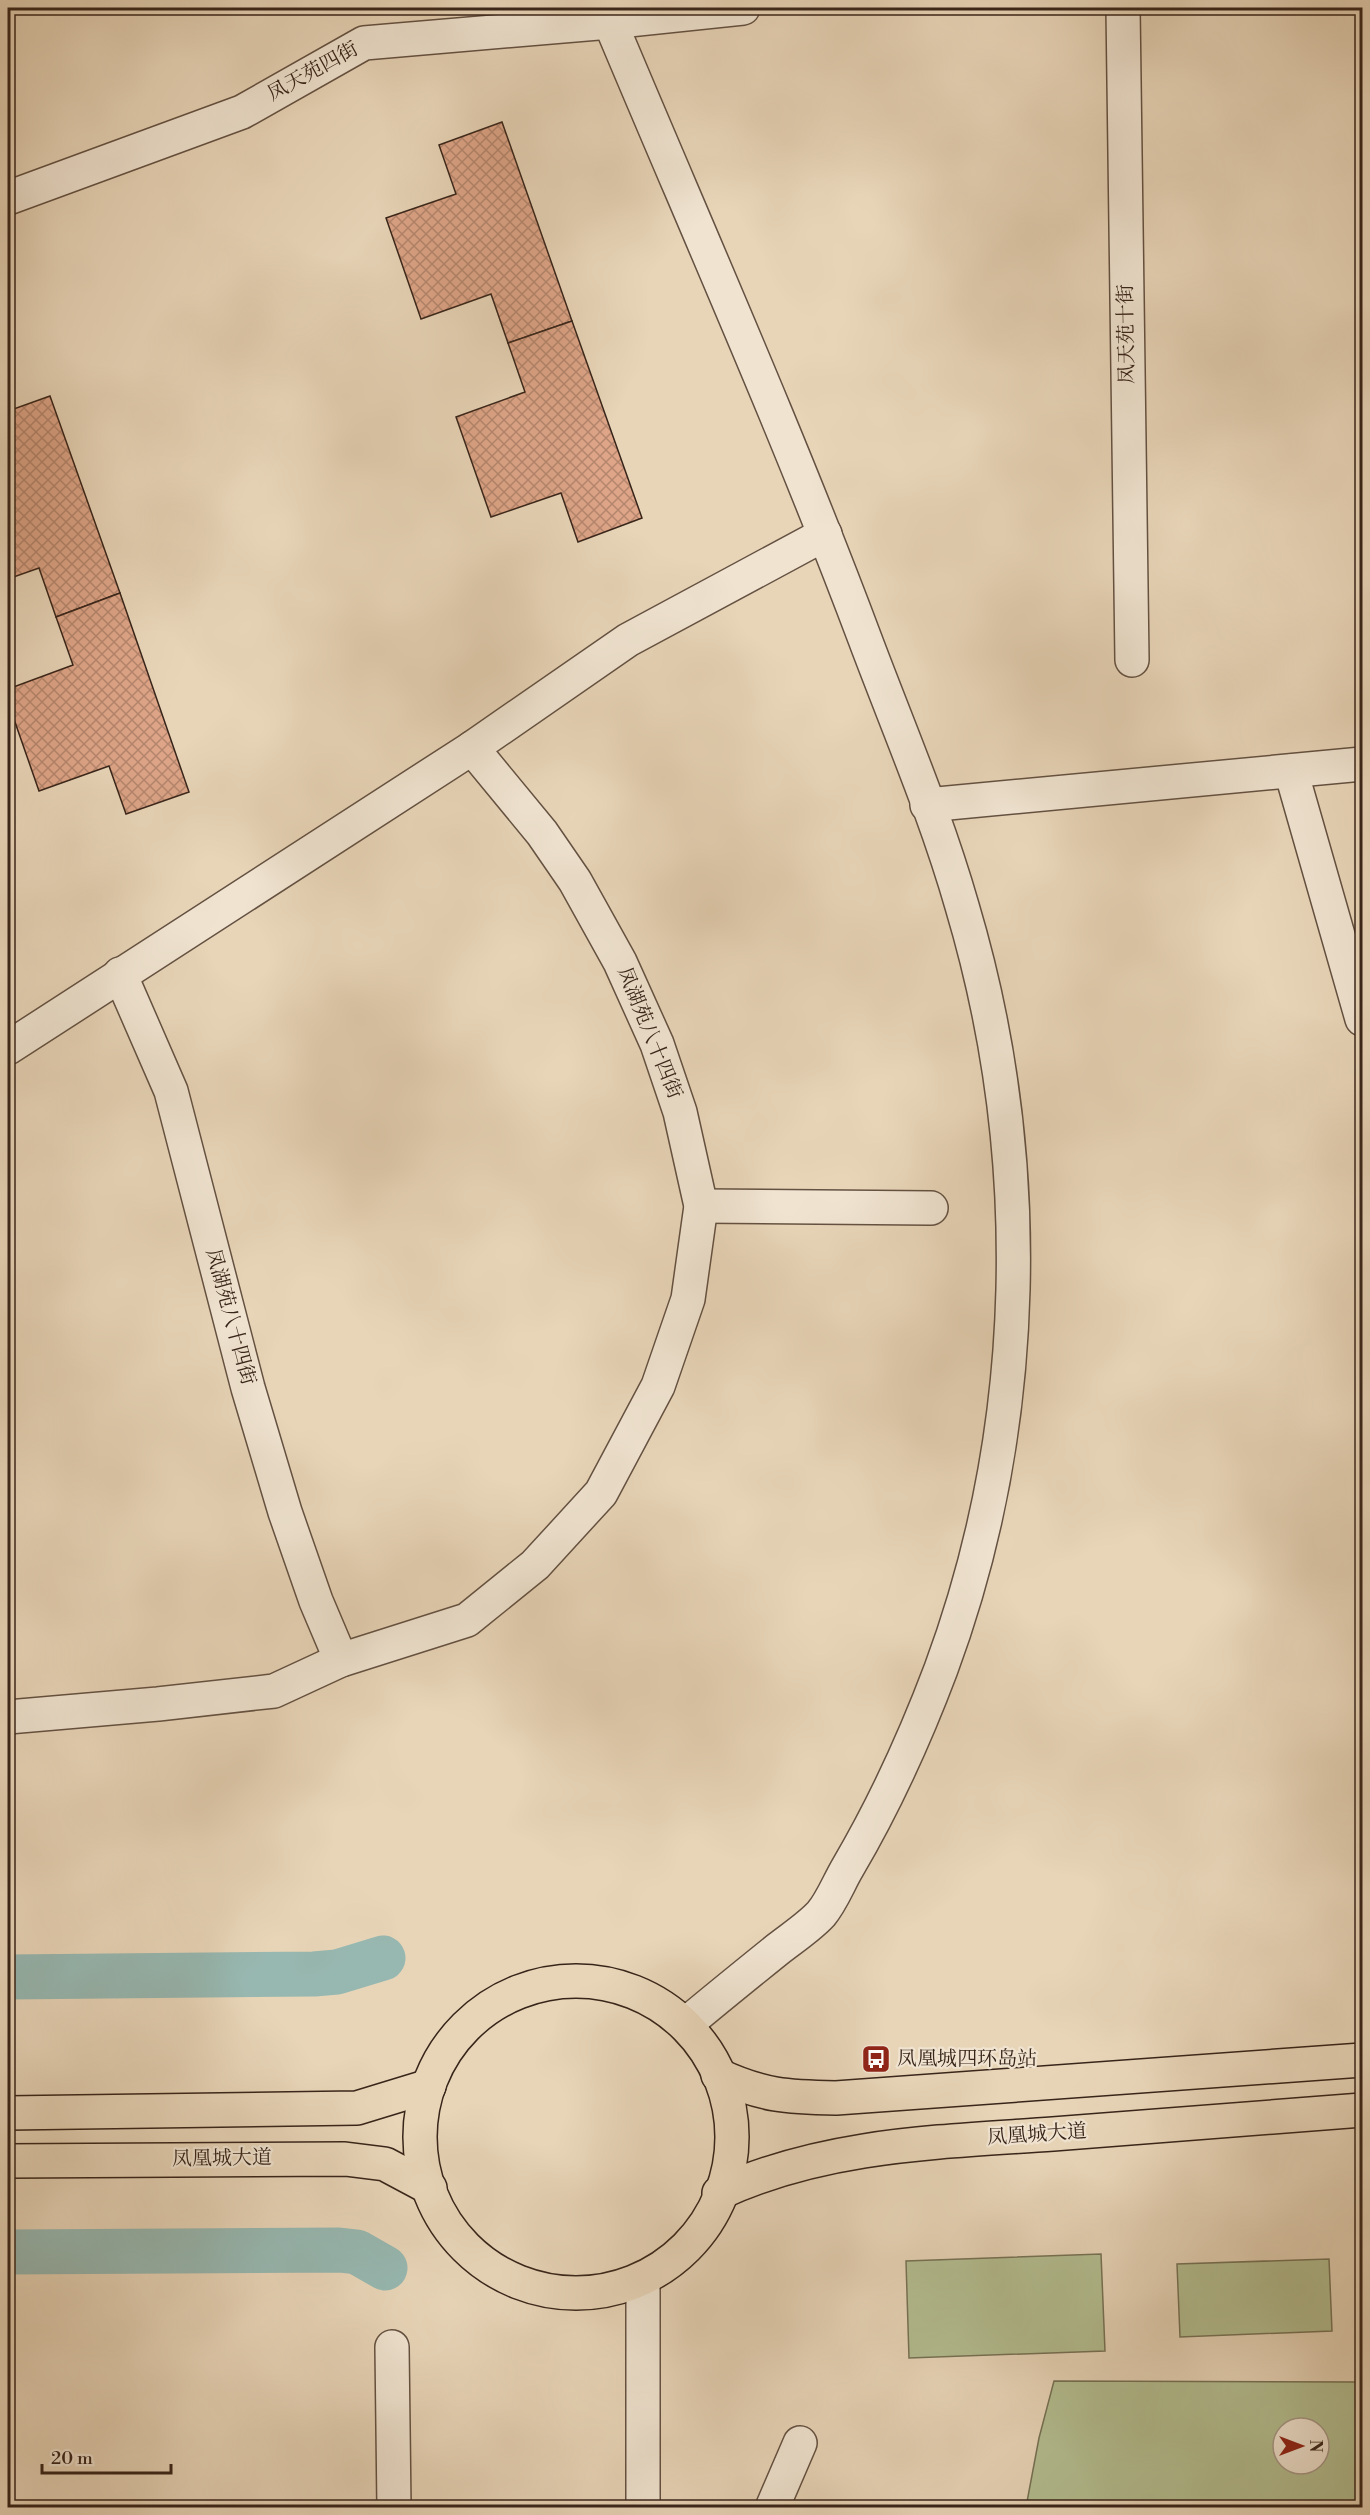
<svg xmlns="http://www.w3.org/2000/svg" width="1370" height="2515" viewBox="0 0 1370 2515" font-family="'Libre Bodoni','Noto Serif SC',serif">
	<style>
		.green { fill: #b3be91; stroke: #767256; stroke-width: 1.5; fill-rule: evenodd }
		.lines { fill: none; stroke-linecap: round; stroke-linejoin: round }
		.canal { stroke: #97b8b1; stroke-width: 45 }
		.building { fill: url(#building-cross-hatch); stroke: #38251a; stroke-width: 1.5 }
		.minor-casing { stroke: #645142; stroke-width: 36 }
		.major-casing { stroke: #38251a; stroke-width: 36 }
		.minor { stroke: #f0e4d1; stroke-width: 33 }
		.major { stroke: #e8d5b8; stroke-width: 33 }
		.labels { text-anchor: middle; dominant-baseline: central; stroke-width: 4.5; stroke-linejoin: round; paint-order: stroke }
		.street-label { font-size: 20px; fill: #38251a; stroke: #f0e4d1 }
		.poi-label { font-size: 20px; fill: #38251a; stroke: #f0e4d1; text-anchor: start }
	</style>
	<defs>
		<pattern id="building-cross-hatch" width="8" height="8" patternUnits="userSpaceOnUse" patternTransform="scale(1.5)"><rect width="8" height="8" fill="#dea588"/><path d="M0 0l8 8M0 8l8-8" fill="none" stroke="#b5866e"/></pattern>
	</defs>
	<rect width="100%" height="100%" fill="#e8d5b8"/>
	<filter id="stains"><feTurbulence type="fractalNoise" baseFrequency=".00333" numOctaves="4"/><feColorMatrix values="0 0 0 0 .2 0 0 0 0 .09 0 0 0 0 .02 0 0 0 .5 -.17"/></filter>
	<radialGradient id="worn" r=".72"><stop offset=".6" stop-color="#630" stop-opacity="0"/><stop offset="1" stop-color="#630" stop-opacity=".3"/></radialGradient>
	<!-- green -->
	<g class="green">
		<polygon points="1101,2254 1105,2351 909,2358 906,2261"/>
		<polygon points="1329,2259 1332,2331 1180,2337 1177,2264"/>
		<path d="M1054,2381l308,1v125h-336l13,-69zM1283,2428h36v36h-36z"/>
	</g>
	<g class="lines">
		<!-- canal -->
		<g class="canal">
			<polyline points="8,1977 314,1974 337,1972 383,1958"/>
			<polyline points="8,2252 339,2250 357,2252 385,2268"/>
		</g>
	</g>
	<!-- building -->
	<g class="building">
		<polygon points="502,122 572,321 508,343 491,294 421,319 386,218 456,194 439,145"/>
		<polygon points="572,321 642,518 578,542 561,493 491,517 456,417 525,392 508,343"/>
		<polygon points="50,396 120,593 56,617 39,568 8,579 8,411"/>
		<polygon points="120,593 189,792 126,814 109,766 39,791 8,702 8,689 73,665 56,617"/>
	</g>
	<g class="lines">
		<!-- minor casing -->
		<g class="minor-casing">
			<g id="minor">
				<path d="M609,8l1,14c86,205 177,409 255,617 33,88 71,176 97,267 74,248 69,520 -21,763 -26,69 -56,135 -93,198 -9,15 -16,34 -27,47 -12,13 -29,24 -43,35 -31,25 -62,50 -93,76"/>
				<polyline points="1123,8 1132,660"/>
				<polyline points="8,198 242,112 364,43 610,22 743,8"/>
				<polyline points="1291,771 1362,1019"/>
				<polyline points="927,805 1362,764"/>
				<polyline points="120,974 171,1091 248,1388 285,1512 316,1601 341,1660"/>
				<polyline points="8,1048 472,748 628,640 825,534"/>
				<polyline points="701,1206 931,1208"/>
				<polyline points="8,1717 158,1704 274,1691 341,1660 467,1620 535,1565 601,1493 658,1386 688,1299 701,1206 680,1112 657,1044 620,962 575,881 542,833 472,748"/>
				<polyline points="392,2347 394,2508"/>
				<polyline points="643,2508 643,2279"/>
				<polyline points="772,2508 800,2443"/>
			</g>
		</g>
		<!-- major casing -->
		<g class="major-casing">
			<g id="major">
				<circle cx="576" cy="2137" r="156"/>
				<path d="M718,2075c45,21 69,22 118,23l526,-38"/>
				<polyline points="8,2113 357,2108 429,2086"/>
				<polyline points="8,2161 345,2159 385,2164 430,2188"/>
				<path d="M719,2193c105,-49 221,-51 334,-59 103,-8 206,-16 309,-24"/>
			</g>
		</g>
		<!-- minor -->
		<use href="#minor" class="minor"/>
		<!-- major -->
		<use href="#major" class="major"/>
	</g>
	<!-- icons -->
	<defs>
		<g id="bus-square" transform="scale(1.5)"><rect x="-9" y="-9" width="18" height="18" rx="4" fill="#8f2418" stroke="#f0e4d1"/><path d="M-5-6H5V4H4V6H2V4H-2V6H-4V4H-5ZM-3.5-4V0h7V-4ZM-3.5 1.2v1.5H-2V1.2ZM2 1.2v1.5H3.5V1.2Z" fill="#fff"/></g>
	</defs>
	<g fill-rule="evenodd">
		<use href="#bus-square" x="876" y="2059"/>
	</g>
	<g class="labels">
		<!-- street labels -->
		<g class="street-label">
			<text transform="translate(313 72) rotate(-29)">凤天苑四街</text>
			<text transform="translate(1127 334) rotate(-91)">凤天苑十街</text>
			<text transform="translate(649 1033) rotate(68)">凤湖苑八十四街</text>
			<text transform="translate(230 1317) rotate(75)">凤湖苑八十四街</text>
			<text transform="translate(1037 2135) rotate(-4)">凤凰城大道</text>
			<text transform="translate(222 2159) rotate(-1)">凤凰城大道</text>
		</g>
		<!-- poi labels -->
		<g class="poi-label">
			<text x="897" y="2059">凤凰城四环岛站</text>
		</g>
	</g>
	<!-- margin -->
	<rect width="1370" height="2515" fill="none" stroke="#e8d5b8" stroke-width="30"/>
	<rect x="9" y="9" width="1352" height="2497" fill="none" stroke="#38251a" stroke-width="3"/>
	<rect x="15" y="15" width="1340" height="2485" fill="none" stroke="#38251a" stroke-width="1.5"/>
	<!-- north arrow -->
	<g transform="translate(1301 2446) rotate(90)"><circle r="28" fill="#f0e4d1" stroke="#a69888" stroke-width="1.5"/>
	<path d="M0-4.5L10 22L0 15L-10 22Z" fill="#8f2418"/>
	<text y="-9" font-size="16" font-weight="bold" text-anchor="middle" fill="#38251a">N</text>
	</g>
	<!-- scale -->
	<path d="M42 2464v9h129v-9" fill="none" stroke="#38251a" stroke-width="3"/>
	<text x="51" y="2464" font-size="18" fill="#38251a" stroke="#f0e4d1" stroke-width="4.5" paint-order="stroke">20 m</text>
	<rect width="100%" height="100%" filter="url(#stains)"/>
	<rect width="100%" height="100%" fill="url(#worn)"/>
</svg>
